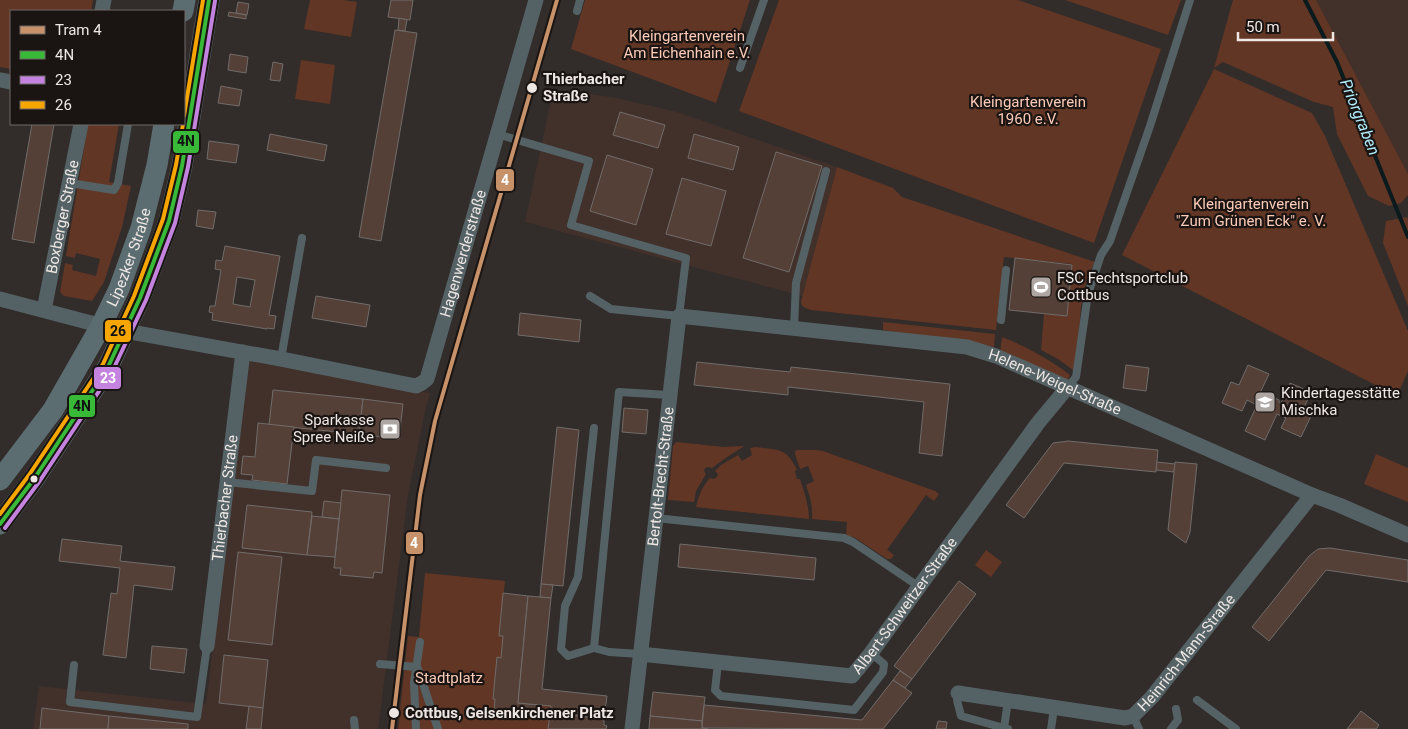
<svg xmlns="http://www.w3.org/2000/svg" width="1408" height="729" viewBox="0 0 1408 729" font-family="Roboto,sans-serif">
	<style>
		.built { fill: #42312b }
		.green { fill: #623625 }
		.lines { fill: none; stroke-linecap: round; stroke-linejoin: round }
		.stream { stroke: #0a1a1d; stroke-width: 4 }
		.building { fill: #544037; stroke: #716c6a; fill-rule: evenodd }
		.service { stroke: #546266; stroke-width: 8 }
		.minor { stroke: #546266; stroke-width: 15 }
		.secondary { stroke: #5b6d71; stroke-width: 21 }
		.bus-1-casing { stroke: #1a1513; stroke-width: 8 }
		.bus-2-casing { stroke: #1a1513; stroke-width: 8 }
		.bus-3-casing { stroke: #1a1513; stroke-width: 8 }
		.bus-1 { stroke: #38b938; stroke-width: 4 }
		.bus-2 { stroke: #c483df; stroke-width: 4 }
		.bus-3 { stroke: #f7a600; stroke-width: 4 }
		.tram-1-casing { stroke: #1a1513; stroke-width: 8 }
		.tram-1 { stroke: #c7916a; stroke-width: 4 }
		.stop-dot { fill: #efe7e4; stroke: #1a1513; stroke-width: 2 }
		.labels { text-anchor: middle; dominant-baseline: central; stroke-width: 4.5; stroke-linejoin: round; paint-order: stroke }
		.park-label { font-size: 15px; fill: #fdcbb7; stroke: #1a1513 }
		.stop-label { font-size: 15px; font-weight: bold; fill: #efe7e4; stroke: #1a1513; text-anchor: start }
		.street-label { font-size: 15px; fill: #efe7e4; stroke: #1a1513 }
		.poi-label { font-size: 15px; fill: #efe7e4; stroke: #1a1513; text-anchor: start }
		.water-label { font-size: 16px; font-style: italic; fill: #b1ecfc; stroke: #1a1513 }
		.line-badge { stroke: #1a1513; stroke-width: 2 }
		.badge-label { font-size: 14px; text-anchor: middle; font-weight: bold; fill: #fff }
		.pale-badge-label { font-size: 14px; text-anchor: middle; font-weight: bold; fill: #111 }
	</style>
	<rect width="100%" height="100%" fill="#322c2a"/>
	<!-- built -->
	<g class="built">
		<polygon points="1316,0 1408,0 1408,174"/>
		<polygon points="563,93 583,93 617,98 677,112 837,167 802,296 525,222 551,100"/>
		<polygon points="248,361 430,393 426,407 408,495 378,729 33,729 39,686 206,704"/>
	</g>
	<!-- green -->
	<g class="green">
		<polygon points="0,0 93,0 91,11 11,11 11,69 0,67"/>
		<polygon points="310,0 343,0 357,2 351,37 304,29"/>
		<polygon points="585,0 750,0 716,103 571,49"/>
		<polygon points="779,0 1018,0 1161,49 1094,243 739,111"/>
		<polygon points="1065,0 1181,0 1168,35"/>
		<polygon points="1233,0 1316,0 1408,174 1408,195 1401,203 1389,206 1368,196 1337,134 1333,107 1314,102 1223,62 1214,68"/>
		<polygon points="301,60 335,65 330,104 295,99"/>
		<polygon points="1214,69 1312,113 1325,136 1408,331 1408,371 1397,396 1122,255"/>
		<polygon points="88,124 119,124 109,182 131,186 122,227 104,282 92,301 64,296 60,292 65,263 73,265 72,270 96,276 100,259 76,253 75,258 66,256"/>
		<path d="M837,167l56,21 9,9 193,65 -8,16 -6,28 -3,41 -5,23 -15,-11 -17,-9 3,-36 23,2 5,-52 -68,-7 -8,73 -185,-20c-6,-2 -10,-3 -10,-9z"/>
		<polygon points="1407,217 1408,220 1408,306 1383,243 1386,221"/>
		<polygon points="883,322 995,334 994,347 883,330"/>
		<path d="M1002,337c25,10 47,22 68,38l-2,4h-2l-66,-26z"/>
		<polygon points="676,442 724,447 743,446 743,447 727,457 712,468 708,467 705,468 704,471 706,474 696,491 694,502 668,500 673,446"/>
		<path d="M756,447c23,3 31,1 41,23l-2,1 2,8h3c4,13 9,26 9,40l-113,-12c3,-12 6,-20 14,-29l4,1 3,-2 1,-3 -3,-3 6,-6 17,-10 4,6 10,-6 -2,-7z"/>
		<path d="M797,450h18l8,1 112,40 4,3 -5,7 -8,-6 -39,55 7,5 -3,4h-4l-33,-22 -8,-1 1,-14 -35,-3c1,-12 -2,-23 -6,-34l8,-4 -6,-15 -8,3 -5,-15v-3z"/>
		<polygon points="1376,454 1408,468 1408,502 1364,484"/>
		<polygon points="986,550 1002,562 991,577 975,565"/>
		<polygon points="425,573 505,581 499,636 503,636 501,658 497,658 493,699 495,699 494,712 540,716 541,705 551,706 548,729 398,729 408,636 419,637"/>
	</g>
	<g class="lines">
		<!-- stream -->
		<polyline class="stream" points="1305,0 1337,62 1408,237"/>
	</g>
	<!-- building -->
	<g class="building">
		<polygon points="391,0 413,0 410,20 388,17"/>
		<polygon points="238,2 249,4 247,15 236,13"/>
		<polygon points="229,12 246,15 246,19 228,16"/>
		<polygon points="399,18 407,20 405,31 398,30"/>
		<polygon points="395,30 417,33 381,241 359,237"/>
		<polygon points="230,54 248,57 246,73 228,70"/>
		<polygon points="273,62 283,64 280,81 270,80"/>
		<polygon points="221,86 242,90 239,106 218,103"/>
		<polygon points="620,112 665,125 658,148 613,135"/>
		<polygon points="32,124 54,124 34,243 12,239"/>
		<polygon points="270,134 327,145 324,161 267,150"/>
		<polygon points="694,134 739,147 733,170 688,158"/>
		<polygon points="209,141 239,145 236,163 207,159"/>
		<polygon points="776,152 822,166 789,272 743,258"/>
		<polygon points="607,155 653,169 636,225 590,211"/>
		<polygon points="682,178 726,191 711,246 666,234"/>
		<polygon points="198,210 216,212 213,229 196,226"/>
		<path d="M225,246l55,10 -11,59 7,1 -2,13 -7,-1v1l-55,-9 1,-7 -4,-1 1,-6h5l6,-36 -6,-1 1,-9 6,1zM237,277l18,3 -5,27 -17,-3z"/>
		<polygon points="1015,258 1072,265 1067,316 1009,310"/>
		<polygon points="316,296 370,305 366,327 312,318"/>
		<polygon points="520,313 581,320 579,342 518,335"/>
		<polygon points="697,362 790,372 791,367 950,384 942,456 919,453 924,402 788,387 788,395 694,385"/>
		<polygon points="1126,365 1149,368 1146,391 1123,388"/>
		<polygon points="1248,365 1269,374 1259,395 1262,396 1263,393 1279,400 1279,402 1281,403 1290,383 1311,392 1302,412 1311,416 1301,437 1281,428 1286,418 1277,414 1265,440 1245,431 1257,405 1247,400 1242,411 1222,403 1231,382 1239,385"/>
		<polygon points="273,390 363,399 359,434 269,425"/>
		<polygon points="363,399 403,404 399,439 359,434"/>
		<polygon points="624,408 648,410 646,434 622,432"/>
		<polygon points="258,423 294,427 287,484 252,480 253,475 241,474 243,456 255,457"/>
		<polygon points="557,427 579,430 563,586 541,584"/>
		<polygon points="1068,441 1158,450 1156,472 1064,463 1024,518 1006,505 1053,443"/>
		<polygon points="1157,462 1175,464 1174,472 1156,470"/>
		<polygon points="1175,462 1197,464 1190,532 1186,543 1168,530"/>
		<polygon points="342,490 390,495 382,573 374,572 373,578 340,575 341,568 334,568"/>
		<polygon points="324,501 341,503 339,519 322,517"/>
		<polygon points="247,505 312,512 307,555 242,548"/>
		<polygon points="312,516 339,519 335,557 307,555"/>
		<polygon points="62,539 122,546 120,561 175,567 172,590 134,585 126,658 103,655 111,593 117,594 120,568 59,561"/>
		<polygon points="680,544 816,558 814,580 678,567"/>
		<polygon points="1330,548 1408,560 1408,582 1326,570 1269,641 1252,627 1309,556 1318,549"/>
		<polygon points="238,552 282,557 272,645 228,640"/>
		<polygon points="959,581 976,594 912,679 894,666"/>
		<polygon points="541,584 553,585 551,598 540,597"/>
		<polygon points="503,593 528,596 518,703 541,705 540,716 494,712 495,699 493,699 497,657 501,658 503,636 499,636"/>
		<polygon points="528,596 551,598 542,689 607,696 604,719 550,713 551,706 518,703"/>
		<polygon points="152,646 187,649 184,673 150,669"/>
		<polygon points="224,655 268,660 263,708 219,703"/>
		<polygon points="900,671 912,679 905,688 893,680"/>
		<polygon points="893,680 912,693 883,729 702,728 704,705 862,720"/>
		<polygon points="653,692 705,697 702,721 650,716"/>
		<polygon points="249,706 263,708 261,729 246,729"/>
		<polygon points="42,708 109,716 108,729 40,729"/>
		<polygon points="1361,711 1379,725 1376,729 1347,729"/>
		<polygon points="550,713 604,719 604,725 607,726 606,729 548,729"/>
		<polygon points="109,716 188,724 188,729 108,729"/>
		<polygon points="650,716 702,721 702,728 708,729 649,729"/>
		<polygon points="938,721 947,722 946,729 936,729"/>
	</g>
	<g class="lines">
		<!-- service -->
		<g class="service">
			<polyline points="577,11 580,0"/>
			<polyline points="740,68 764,0"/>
			<polyline points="497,134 589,161 571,225 686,258 679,316 611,309 590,296"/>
			<polyline points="70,183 114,190 118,183 128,124"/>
			<polyline points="1001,320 1006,270"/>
			<polyline points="794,328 796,283 826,171"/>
			<polyline points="281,359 302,238"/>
			<polyline points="1067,388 1076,377 1088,294 1101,255 1110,241 1150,126 1190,0"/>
			<polyline points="227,482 312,491 316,460 386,468"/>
			<polyline points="656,518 844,538 853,542 918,586"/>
			<polyline points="594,648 568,656 561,649 565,606 578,577 594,428"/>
			<polyline points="640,654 609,652 594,648 619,392 669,395"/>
			<polyline points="718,663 715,690 721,696 854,710 883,672 884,664 871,653"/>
			<polyline points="380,664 417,667"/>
			<polyline points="74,665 70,702 197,717 207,646"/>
			<polyline points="418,669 438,729"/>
			<polyline points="958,693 957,700 961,716 1008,729"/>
			<polyline points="1197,700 1236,729"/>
			<polyline points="1133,716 1139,729"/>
			<polyline points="354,720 355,729"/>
			<polyline points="1004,728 1008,701"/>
			<polyline points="416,729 414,683 420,642"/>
			<polyline points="1051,729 1054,708"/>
			<polyline points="1171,729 1178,720 1176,709"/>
		</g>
		<!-- minor -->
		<g class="minor">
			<polyline points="102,11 104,0"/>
			<polyline points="0,80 11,82"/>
			<path id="s1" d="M0,299l114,30 167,30 135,27 6,-3 5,-4 109,-379"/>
			<path id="s2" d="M44,310l37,-186"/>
			<path id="s3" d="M207,646l36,-294"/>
			<path id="s4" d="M640,654l212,22 19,-23 167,-230 29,-35"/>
			<path id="s5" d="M958,693l167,25 8,-2 19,-19 160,-202"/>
			<path id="s6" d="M632,729l47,-413 288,31 29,9 316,139 27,10 69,30"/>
		</g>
		<!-- secondary -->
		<g class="secondary">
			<polyline points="183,11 185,0"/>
			<path id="s7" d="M0,480l53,-70 48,-84 18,-37 22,-61 16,-63 7,-41"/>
			<polyline points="0,524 34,479 108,367 140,298 169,221 182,166 209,0"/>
		</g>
		<!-- bus-1 casing -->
		<g class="bus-1-casing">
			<polyline id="bus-1" points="0,524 34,479 108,367 140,298 169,221 182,166 209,0"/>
		</g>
		<!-- bus-2 casing -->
		<g class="bus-2-casing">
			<polyline id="bus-2" points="5,528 39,482 113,370 146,300 175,223 188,167 215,1"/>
		</g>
		<!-- bus-3 casing -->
		<g class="bus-3-casing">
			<g id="bus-3">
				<polyline points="184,116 203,0"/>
				<polyline points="0,514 29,475 103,364 134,296 163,219 176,165 183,124"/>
			</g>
		</g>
		<!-- bus-1 -->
		<use href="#bus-1" class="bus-1"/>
		<!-- bus-2 -->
		<use href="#bus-2" class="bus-2"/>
		<!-- bus-3 -->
		<use href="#bus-3" class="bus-3"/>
		<!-- tram-1 casing -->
		<g class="tram-1-casing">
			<polyline id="tram-1" points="392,729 420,495 435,421 557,0"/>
		</g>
		<!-- tram-1 -->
		<use href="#tram-1" class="tram-1"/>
	</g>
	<!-- icons -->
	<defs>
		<g id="stadium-square" transform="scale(1.125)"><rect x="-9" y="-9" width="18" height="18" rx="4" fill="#ada6a3" stroke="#1a1513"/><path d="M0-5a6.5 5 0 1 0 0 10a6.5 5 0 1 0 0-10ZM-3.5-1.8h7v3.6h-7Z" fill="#fff"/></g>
		<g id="school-square" transform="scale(1.125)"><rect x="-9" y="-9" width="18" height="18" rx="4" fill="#ada6a3" stroke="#1a1513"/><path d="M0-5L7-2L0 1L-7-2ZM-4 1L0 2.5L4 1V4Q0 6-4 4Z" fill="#fff"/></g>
		<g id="bank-square" transform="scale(1.125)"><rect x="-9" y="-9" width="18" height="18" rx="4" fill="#ada6a3" stroke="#1a1513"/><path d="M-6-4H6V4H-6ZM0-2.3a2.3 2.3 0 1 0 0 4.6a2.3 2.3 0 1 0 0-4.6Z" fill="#fff"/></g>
	</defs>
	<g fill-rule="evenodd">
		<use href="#stadium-square" x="1041" y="287"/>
		<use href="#school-square" x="1265" y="402"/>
		<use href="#bank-square" x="390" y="429"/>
	</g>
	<!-- markers -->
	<g class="stop-dot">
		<circle cx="532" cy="88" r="6"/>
		<circle cx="34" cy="479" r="4.5"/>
		<circle cx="394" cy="713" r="6"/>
	</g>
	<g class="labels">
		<!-- park labels -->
		<g class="park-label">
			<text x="687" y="36">Kleingartenverein<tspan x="687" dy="17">Am Eichenhain e.V.</tspan></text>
			<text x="1028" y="102">Kleingartenverein<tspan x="1028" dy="17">1960 e.V.</tspan></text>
			<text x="1251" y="204">Kleingartenverein<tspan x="1251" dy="17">"Zum Grünen Eck" e. V.</tspan></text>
			<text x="449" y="678">Stadtplatz</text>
		</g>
		<!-- stop labels -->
		<g class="stop-label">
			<text x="543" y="79">Thierbacher<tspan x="543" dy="17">Straße</tspan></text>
			<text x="405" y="713">Cottbus, Gelsenkirchener Platz</text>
		</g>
		<!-- street labels -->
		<g class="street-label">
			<text stroke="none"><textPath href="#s2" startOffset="95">Boxberger Straße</textPath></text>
			<text stroke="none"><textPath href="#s1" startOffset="569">Hagenwerderstraße</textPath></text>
			<text stroke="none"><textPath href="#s7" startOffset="259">Lipezker Straße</textPath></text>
			<text stroke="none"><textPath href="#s6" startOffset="800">Helene-Weigel-Straße</textPath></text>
			<text stroke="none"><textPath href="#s6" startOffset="254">Bertolt-Brecht-Straße</textPath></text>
			<text stroke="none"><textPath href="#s3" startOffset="149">Thierbacher Straße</textPath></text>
			<text stroke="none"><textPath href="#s4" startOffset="301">Albert-Schweitzer-Straße</textPath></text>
			<text stroke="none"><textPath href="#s5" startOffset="260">Heinrich-Mann-Straße</textPath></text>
		</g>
		<!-- poi labels -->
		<g class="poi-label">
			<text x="1057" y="278">FSC Fechtsportclub<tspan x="1057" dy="17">Cottbus</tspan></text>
			<text x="1281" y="393">Kindertagesstätte<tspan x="1281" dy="17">Mischka</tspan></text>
			<text x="374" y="420" text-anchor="end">Sparkasse<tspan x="374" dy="17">Spree Neiße</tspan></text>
		</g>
		<!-- water labels -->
		<g class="water-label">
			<text transform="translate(1360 117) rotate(68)">Priorgraben</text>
		</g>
	</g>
	<g class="line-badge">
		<rect x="172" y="130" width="28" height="24" rx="5" fill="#38b938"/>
		<rect x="495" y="168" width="20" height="24" rx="5" fill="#c7916a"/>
		<rect x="104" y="319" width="28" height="24" rx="5" fill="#f7a600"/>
		<rect x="93" y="366" width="29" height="24" rx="5" fill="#c483df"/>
		<rect x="68" y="394" width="28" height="24" rx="5" fill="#38b938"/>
		<rect x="405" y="531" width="19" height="24" rx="5" fill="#c7916a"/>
	</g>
	<g class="badge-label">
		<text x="505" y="185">4</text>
		<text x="108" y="383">23</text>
		<text x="414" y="548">4</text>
	</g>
	<g class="pale-badge-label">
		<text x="186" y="146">4N</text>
		<text x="118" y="336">26</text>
		<text x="82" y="411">4N</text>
	</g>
	<!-- legend -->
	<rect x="10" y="10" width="175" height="115" fill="#1a1513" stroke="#6f6967"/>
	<rect x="20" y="26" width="25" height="8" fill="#c7916a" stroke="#6f6967"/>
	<text x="55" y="35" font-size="15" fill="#efe7e4">Tram 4</text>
	<rect x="20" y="51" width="25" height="8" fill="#38b938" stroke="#6f6967"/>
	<text x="55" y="60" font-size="15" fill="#efe7e4">4N</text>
	<rect x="20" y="76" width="25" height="8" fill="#c483df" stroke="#6f6967"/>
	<text x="55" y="85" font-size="15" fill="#efe7e4">23</text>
	<rect x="20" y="101" width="25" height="8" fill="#f7a600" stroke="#6f6967"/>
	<text x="55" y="110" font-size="15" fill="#efe7e4">26</text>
	<!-- scale -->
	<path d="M1238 32v8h95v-8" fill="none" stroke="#efe7e4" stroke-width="2.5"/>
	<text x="1246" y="32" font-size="15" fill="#efe7e4" stroke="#1a1513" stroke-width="4" paint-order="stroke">50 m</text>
</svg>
